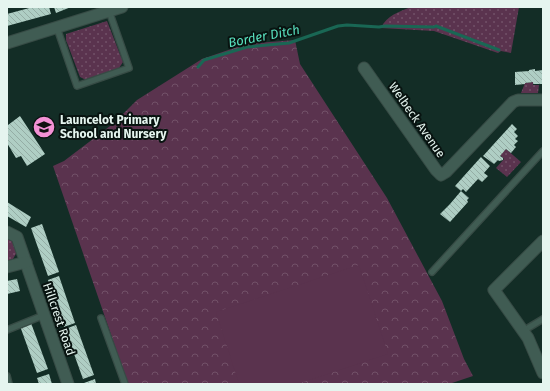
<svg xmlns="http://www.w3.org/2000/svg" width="550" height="391" viewBox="0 0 550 391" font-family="'Fira Sans',sans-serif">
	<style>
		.grass { fill: url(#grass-dots) }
		.park { fill: url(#park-crowns) }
		.pitch { fill: #5a334e }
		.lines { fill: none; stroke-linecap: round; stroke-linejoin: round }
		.stream { stroke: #196754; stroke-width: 3 }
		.building { fill: url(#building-back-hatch) }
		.lane-casing { stroke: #374b45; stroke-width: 8 }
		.street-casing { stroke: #374b45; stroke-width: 13 }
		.lane { stroke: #405c53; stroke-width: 5.5 }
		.street { stroke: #405c53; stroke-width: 11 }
		.labels { text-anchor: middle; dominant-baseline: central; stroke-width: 4; stroke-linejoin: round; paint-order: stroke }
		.poi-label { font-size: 12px; font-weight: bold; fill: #e5f5ef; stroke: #081310; text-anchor: start }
		.street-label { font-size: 12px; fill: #e5f5ef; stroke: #081310 }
		.water-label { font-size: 13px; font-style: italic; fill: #59e1bf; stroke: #081310 }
	</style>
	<defs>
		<pattern id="grass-dots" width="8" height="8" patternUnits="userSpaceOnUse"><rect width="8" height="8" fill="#5a334e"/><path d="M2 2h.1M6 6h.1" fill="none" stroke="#725168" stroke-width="1.8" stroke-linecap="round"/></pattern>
		<pattern id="park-crowns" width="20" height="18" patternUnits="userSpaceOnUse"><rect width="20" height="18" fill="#5a334e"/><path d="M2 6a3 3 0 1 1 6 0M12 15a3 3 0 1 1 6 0" fill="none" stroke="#725168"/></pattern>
		<pattern id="building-back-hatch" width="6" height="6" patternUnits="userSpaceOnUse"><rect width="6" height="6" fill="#afcec4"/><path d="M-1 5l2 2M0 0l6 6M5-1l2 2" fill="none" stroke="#94ada5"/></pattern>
	</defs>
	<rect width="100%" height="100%" fill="#132d26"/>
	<!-- grass -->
	<g class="grass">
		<path d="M411,7h108l-8,46 -10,-2 -3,2 -64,-22 -53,-3c6,-13 18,-16 30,-21z"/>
		<polygon points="107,21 123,62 119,68 86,80 80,77 66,40 66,34"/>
		<polygon points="533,82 533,85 539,85 538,93 521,93 525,83"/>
		<polygon points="506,149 521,162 507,177 496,168 504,159 500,155"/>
		<polygon points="7,237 14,242 17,252 13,259 7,261"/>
	</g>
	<!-- park -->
	<polygon class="park" points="295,40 300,64 387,198 442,301 464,359 473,376 449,384 128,384 53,166 64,161 114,123 137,100 202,59 246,44"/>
	<!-- pitch -->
	<polygon class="pitch" points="359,265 388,354 297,384 239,384 216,312"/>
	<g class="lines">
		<!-- stream -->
		<polyline class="stream" points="198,67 204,60 247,47 289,43 338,26 347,25 379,27 385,26 434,27 436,26 499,50"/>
	</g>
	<!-- building -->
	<g class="building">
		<polygon points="33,7 49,7 51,14 7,26 7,14"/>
		<polygon points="54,7 71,7 56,13"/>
		<polygon points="535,69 535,71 543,70 543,84 533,84 533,82 525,83 525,84 515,85 515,72 529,71 529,70"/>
		<polygon points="20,116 45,154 27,166 21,156 16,158 7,143 7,123 8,125"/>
		<polygon points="512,124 517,129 514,132 518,136 515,139 518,141 514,145 516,147 511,153 506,149 500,156 503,158 503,160 499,161 498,160 494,164 483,156"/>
		<polygon points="481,157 490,166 484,173 488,176 482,182 478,179 466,192 463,189 461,191 469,198 467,200 468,202 450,222 440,214 450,204 461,191 455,186"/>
		<polygon points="7,202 31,217 26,227 7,216"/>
		<polygon points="42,224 59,272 48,276 31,228"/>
		<polygon points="59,276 75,323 64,327 48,280"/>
		<polygon points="17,279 20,291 7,294 7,281"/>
		<polygon points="31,323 48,369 37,373 20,326"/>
		<polygon points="76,325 94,375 83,379 65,329"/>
		<polygon points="49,374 52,384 39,384 37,378"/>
		<polygon points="95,379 96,384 84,384 84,383"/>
	</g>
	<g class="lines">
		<!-- lane casing -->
		<g class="lane-casing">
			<g id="lane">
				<polyline points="57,28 77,86 129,68 109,11"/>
				<polyline points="432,272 543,151"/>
				<polyline points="101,318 125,384"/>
				<polyline points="7,330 44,315"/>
				<polyline points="523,331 543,319"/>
				<polyline points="7,376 9,384"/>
			</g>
		</g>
		<!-- street casing -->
		<g class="street-casing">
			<g id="street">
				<polyline points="7,43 122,7"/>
				<polyline points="364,68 436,170 441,175 446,172 513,102 518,100 543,100"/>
				<polyline points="7,232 17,237 68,384"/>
				<polyline points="543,241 494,290 528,338 543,373"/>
				<polyline points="7,267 26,262"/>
			</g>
		</g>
		<!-- lane -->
		<use href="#lane" class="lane"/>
		<!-- street -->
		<use href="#street" class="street"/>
	</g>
	<!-- icons -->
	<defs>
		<g id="school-disc" transform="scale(1.15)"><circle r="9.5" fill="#f391d5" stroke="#081310"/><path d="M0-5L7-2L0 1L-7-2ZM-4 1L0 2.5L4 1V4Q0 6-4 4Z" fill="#111"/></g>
	</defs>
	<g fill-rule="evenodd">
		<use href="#school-disc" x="44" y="127"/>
	</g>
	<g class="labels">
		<!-- poi labels -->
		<g class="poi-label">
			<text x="60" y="120">Launcelot Primary<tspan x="60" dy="14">School and Nursery</tspan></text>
		</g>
		<!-- street labels -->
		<g class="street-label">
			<text transform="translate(417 120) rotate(55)">Welbeck Avenue</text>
			<text transform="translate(59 319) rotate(71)">Hillcrest Road</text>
		</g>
		<!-- water labels -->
		<g class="water-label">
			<text transform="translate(264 36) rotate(-11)">Border Ditch</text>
		</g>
	</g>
	<!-- border -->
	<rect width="550" height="391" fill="none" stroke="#e5f5ef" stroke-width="16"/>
</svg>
